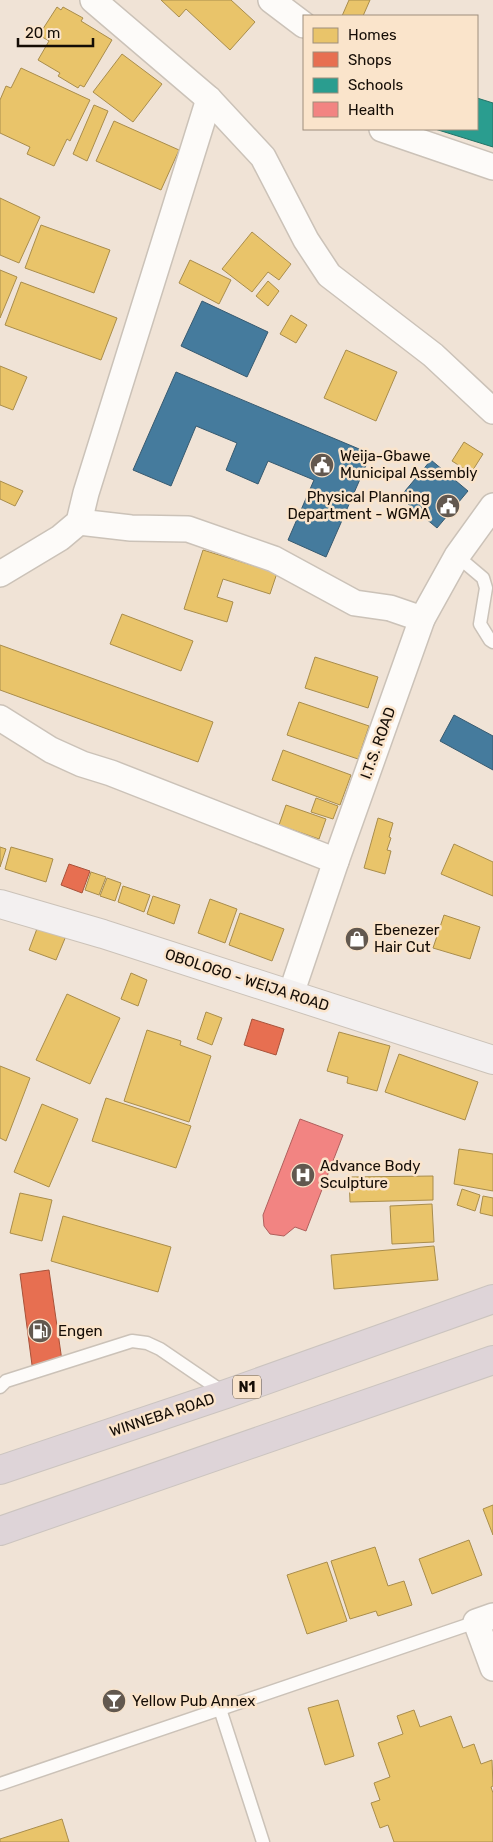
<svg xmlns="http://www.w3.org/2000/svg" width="493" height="1842" viewBox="0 0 493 1842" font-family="Rubik,sans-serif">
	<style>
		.homes { fill: #e9c46a; stroke: #a98d4c }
		.shops { fill: #e76f51; stroke: #a8523a }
		.schools { fill: #2a9d8f; stroke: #247266 }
		.health { fill: #f28482; stroke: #b0605d }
		.public { fill: #457b9d; stroke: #375a70 }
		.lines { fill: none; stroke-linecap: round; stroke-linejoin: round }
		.lane-casing { stroke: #cbc2b8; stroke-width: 15 }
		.street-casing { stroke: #cbc2b8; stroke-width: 28 }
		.secondary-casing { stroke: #cbc2b8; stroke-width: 30 }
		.highway-casing { stroke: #cbc4bf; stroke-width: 30 }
		.lane { stroke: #fdfbf9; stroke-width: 12 }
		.street { stroke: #fdfbf9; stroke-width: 25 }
		.secondary { stroke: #f3f0f0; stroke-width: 28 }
		.highway { stroke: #ded4d8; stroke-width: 28 }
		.labels { text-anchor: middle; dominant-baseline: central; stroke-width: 5; stroke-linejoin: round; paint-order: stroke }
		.shield { fill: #fae4cb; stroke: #5a4e41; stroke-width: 1 }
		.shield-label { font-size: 14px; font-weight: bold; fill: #150d06 }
		.poi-label { font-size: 15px; fill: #150d06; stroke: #fae4cb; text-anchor: start }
		.street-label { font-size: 15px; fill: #150d06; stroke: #fae4cb }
	</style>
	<rect width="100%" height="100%" fill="#f0e3d6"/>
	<!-- homes -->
	<g class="homes">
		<polygon points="161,0 231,0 255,22 230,50 186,9 179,17"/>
		<polygon points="349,0 370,0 363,16 342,16"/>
		<polygon points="57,7 61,10 63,7 83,18 81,21 112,40 84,87 80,85 78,88 58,76 60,73 38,60 49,41 39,35"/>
		<polygon points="122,54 162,84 133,122 93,92"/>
		<polygon points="21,68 90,100 70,141 67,139 54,166 27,154 30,147 0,133 0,100 6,86 11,88"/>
		<polygon points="94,105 108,111 87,161 73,154"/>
		<polygon points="114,121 179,150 161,190 96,161"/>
		<polygon points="0,198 40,217 19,263 0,255"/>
		<polygon points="41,225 110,250 94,293 25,268"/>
		<polygon points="252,232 291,264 279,280 268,272 252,292 222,269"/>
		<polygon points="190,260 231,280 219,304 179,283"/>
		<polygon points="0,270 17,277 0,318"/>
		<polygon points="268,281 279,291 268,306 256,296"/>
		<polygon points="21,282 117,318 101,360 5,325"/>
		<polygon points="291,315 307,325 296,343 280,334"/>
		<polygon points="346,350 397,372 376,421 324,398"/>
		<polygon points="0,366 27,377 13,410 0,405"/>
		<polygon points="464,442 483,454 471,473 452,461"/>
		<polygon points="0,481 23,491 15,506 0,499"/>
		<polygon points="203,550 277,573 270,594 223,579 217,597 233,602 227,622 184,609"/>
		<polygon points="122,614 193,641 181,671 110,644"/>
		<polygon points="0,645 213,722 198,762 0,690"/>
		<polygon points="315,657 378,677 368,708 305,688"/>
		<polygon points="299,702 369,726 358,759 287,735"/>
		<polygon points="283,750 351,775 340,805 272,780"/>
		<polygon points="316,798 338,806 333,819 311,812"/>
		<polygon points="286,805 326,819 319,839 279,825"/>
		<polygon points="378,818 393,823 389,837 391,838 387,850 391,851 385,874 364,868"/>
		<polygon points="454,844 493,862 493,896 441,874"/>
		<polygon points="0,847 6,849 0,867"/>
		<polygon points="11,847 53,859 46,882 5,869"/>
		<polygon points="91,872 106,877 99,895 85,890"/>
		<polygon points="107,878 121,883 115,901 100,896"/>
		<polygon points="123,886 150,895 144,912 118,902"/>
		<polygon points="153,896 180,905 174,924 147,914"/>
		<polygon points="210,899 237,909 225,943 198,933"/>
		<polygon points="240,913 284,929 272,961 229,945"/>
		<polygon points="444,915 480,927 470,959 433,948"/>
		<polygon points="38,926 66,936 56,960 29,950"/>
		<polygon points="131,973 147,980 138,1006 121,999"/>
		<polygon points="67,994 120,1018 90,1084 36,1060"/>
		<polygon points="206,1012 222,1018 212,1045 197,1039"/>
		<polygon points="147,1030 181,1041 180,1045 211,1056 189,1122 124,1101"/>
		<polygon points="339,1032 390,1046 377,1091 347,1083 348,1077 327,1071"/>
		<polygon points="399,1054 478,1082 465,1120 385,1092"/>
		<polygon points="0,1066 30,1078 6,1141 0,1138"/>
		<polygon points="106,1098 191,1126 176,1168 92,1141"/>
		<polygon points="42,1104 78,1119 49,1187 14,1172"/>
		<polygon points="459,1149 493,1154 493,1191 454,1184"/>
		<polygon points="433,1176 433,1200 350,1202 349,1177"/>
		<polygon points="462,1189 480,1195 475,1211 457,1205"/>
		<polygon points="20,1193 52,1200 42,1241 10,1233"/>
		<polygon points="483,1196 493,1198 493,1216 480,1213"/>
		<polygon points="432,1204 434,1242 392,1244 390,1206"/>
		<polygon points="63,1216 171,1247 158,1292 51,1261"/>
		<polygon points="434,1246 438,1280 334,1289 331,1255"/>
		<polygon points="493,1505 493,1535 483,1509"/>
		<polygon points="469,1540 482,1575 432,1594 419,1559"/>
		<polygon points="375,1547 388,1586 404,1581 412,1605 378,1616 376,1611 350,1619 331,1561"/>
		<polygon points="327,1562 347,1621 307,1634 287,1575"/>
		<polygon points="338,1700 354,1756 325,1765 308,1708"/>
		<polygon points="414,1710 420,1727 451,1716 463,1748 474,1744 481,1764 492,1760 493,1786 491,1787 493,1793 493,1842 394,1842 388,1825 380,1828 371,1803 380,1800 374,1783 390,1777 378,1743 403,1734 397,1716"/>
		<polygon points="62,1819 69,1842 0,1842 0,1839"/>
	</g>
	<!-- shops -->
	<g class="shops">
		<polygon points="69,864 90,871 82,893 61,885"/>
		<polygon points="252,1019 284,1029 276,1055 244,1045"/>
		<polygon points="49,1270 62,1361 32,1365 20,1274"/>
	</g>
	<!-- schools -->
	<polygon class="schools" points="477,98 493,103 493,147 435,129 477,129"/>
	<!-- health -->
	<polygon class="health" points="300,1119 343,1135 306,1231 295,1227 284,1236 270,1234 264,1226 263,1215"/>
	<!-- public -->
	<g class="public">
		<polygon points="202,301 268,332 247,377 181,346"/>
		<polygon points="176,372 371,454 326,557 288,540 314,480 268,461 258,484 226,470 237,443 196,426 171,486 133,470"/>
		<polygon points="431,460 468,491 437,528 400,497"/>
		<polygon points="454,715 493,736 493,770 440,741"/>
	</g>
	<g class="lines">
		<!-- lane casing -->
		<g class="lane-casing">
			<g id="lane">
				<polyline points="457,556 483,578 486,588 480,624 490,640 493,642"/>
				<polyline points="0,1387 6,1381 132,1341 147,1343 160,1349 226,1394"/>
				<polyline points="220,1709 263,1842"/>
				<polyline points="0,1784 476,1622"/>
			</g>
		</g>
		<!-- street casing -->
		<g class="street-casing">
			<g id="street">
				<polyline points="93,0 209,99 263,157 306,240 329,275 433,355 493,411"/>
				<polyline points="271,0 304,25"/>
				<polyline points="382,129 493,167"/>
				<polyline points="79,522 131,528 188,529 274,559 355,603 390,608 422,619"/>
				<polyline points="0,574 60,538 79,522 86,493 209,99"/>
				<polyline points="0,718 51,750 82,764 111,773 336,861"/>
				<polyline points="291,994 336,861 422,619 457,556 493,506"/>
				<polyline points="493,1616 476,1622 493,1668"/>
			</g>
		</g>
		<!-- secondary casing -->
		<g class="secondary-casing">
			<polyline id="secondary" points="0,904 103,934 493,1060"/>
		</g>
		<!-- highway casing -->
		<g class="highway-casing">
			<g id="highway">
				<polyline points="0,1470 226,1394 493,1299"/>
				<polyline points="0,1531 493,1360"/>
			</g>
		</g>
		<!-- lane -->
		<use href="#lane" class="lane"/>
		<!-- street -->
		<use href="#street" class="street"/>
		<!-- secondary -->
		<use href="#secondary" class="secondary"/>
		<!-- highway -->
		<use href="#highway" class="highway"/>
	</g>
	<!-- icons -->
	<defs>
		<g id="civic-disc" transform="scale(1.25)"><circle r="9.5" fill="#62584f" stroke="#fae4cb"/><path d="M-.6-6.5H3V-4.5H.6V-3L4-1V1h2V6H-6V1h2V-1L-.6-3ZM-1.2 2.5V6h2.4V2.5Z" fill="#fff"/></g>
		<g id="shop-disc" transform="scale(1.25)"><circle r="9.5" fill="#62584f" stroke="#fae4cb"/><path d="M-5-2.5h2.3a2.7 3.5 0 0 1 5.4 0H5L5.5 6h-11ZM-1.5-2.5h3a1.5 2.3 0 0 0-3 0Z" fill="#fff"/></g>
		<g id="hospital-disc" transform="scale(1.25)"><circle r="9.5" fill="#62584f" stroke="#fae4cb"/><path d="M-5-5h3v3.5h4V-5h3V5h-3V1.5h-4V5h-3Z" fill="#fff"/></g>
		<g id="fuel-disc" transform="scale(1.25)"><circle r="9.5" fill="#62584f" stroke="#fae4cb"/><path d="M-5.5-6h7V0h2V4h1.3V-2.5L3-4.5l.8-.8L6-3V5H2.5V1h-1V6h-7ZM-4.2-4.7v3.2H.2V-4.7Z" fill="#fff"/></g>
		<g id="bar-disc" transform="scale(1.25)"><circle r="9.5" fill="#62584f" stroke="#fae4cb"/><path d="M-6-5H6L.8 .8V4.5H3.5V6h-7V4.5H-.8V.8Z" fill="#fff"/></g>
	</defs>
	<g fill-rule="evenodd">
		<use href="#civic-disc" x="322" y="465"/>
		<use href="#civic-disc" x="448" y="506"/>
		<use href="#shop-disc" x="357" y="939"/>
		<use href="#hospital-disc" x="303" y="1175"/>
		<use href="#fuel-disc" x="40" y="1331"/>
		<use href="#bar-disc" x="114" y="1701"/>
	</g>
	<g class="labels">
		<!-- shield labels -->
		<rect class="shield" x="233" y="1375.5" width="28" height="23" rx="4"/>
		<g class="shield-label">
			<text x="247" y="1387">N1</text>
		</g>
		<!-- poi labels -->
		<g class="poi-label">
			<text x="340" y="456">Weija-Gbawe<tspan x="340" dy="17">Municipal Assembly</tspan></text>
			<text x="430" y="497" text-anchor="end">Physical Planning<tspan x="430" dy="17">Department - WGMA</tspan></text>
			<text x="374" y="930">Ebenezer<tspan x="374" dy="17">Hair Cut</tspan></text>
			<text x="320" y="1166">Advance Body<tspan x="320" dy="17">Sculpture</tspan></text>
			<text x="58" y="1331">Engen</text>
			<text x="132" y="1701">Yellow Pub Annex</text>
		</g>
		<!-- street labels -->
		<g class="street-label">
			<text transform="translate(378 743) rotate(-70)">I.T.S. ROAD</text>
			<text transform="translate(247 980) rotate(18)">OBOLOGO - WEIJA ROAD</text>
			<text transform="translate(162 1415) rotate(-18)">WINNEBA ROAD</text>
		</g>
	</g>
	<!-- legend -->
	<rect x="303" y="15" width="175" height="115" fill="#fae4cb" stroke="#9e8e7c"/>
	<rect x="313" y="28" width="25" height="15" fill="#e9c46a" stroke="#9e8e7c"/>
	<text x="348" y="40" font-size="15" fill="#150d06">Homes</text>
	<rect x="313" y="52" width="25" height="15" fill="#e76f51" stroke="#9e8e7c"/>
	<text x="348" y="65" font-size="15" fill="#150d06">Shops</text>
	<rect x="313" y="78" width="25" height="15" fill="#2a9d8f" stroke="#9e8e7c"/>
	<text x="348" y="90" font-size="15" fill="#150d06">Schools</text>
	<rect x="313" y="102" width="25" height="15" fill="#f28482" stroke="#9e8e7c"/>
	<text x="348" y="115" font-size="15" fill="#150d06">Health</text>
	<!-- scale -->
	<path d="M18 38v8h75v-8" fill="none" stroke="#150d06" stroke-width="2.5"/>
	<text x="25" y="38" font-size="15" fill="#150d06" stroke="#fae4cb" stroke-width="4" paint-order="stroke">20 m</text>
</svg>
